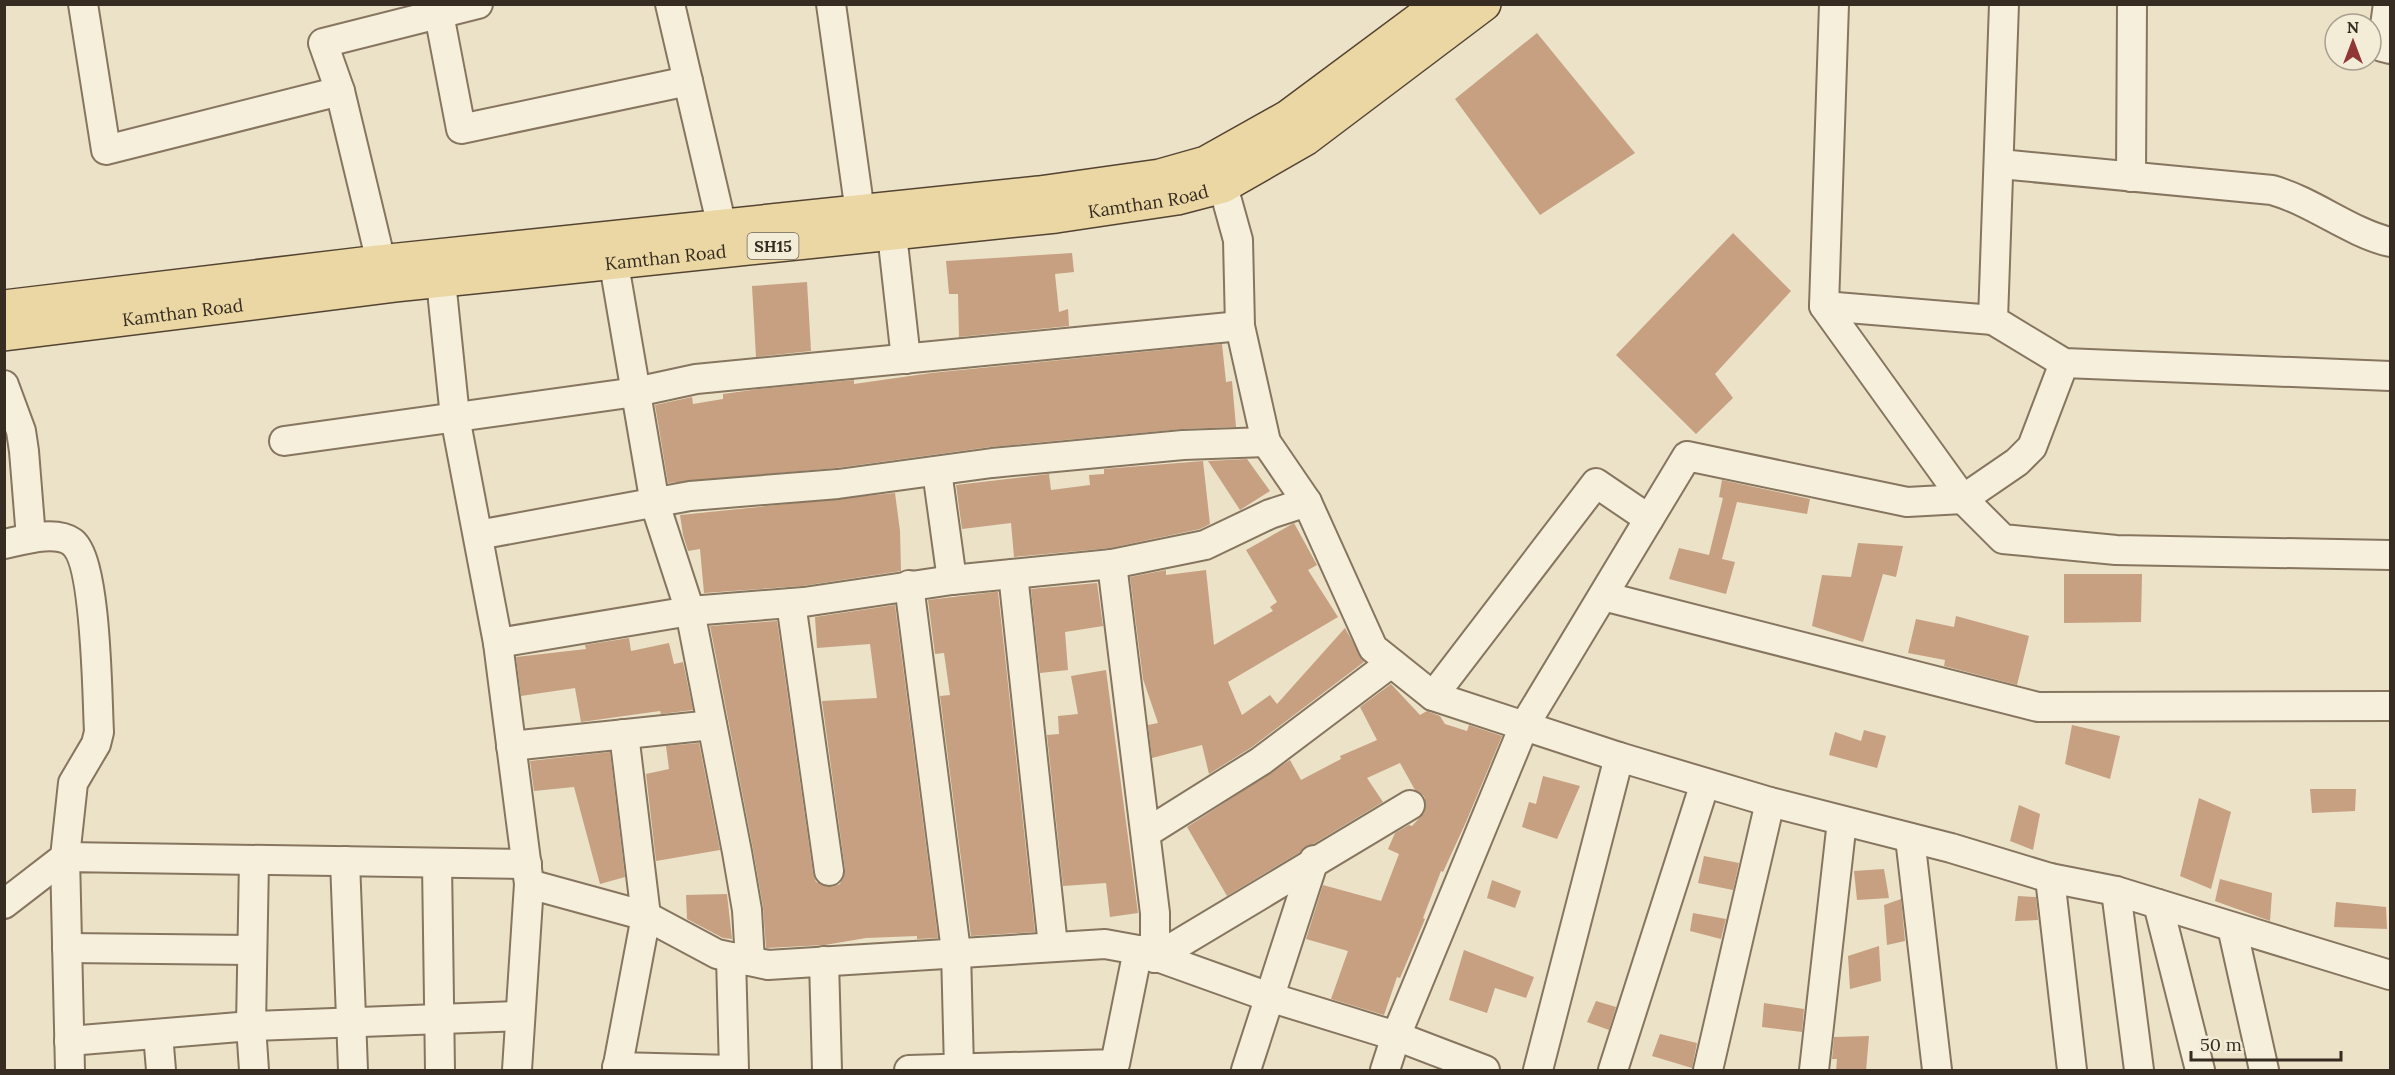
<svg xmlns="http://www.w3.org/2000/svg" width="2395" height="1075" viewBox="0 0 2395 1075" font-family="Lora,serif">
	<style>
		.building { fill: #c6a081 }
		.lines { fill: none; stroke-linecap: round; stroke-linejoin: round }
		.minor-casing { stroke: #86755f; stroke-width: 32 }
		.major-casing { stroke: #544332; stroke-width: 36 }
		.minor { stroke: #f6efdb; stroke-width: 28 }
		.major { stroke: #ead7a4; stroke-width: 33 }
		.labels { text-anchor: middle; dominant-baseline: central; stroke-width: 4.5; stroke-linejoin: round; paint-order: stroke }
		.shield { fill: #f3ecd7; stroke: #6f6658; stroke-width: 1.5 }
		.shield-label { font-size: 16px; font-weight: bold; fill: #372c21 }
		.street-label { font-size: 18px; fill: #372c21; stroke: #f3ecd7 }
	</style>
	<rect width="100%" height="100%" fill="#ebe2c8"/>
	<!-- building -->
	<g class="building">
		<polygon points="1537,33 1635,153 1540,215 1455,99"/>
		<polygon points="1733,233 1791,291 1715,374 1733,398 1696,434 1616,355"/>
		<polygon points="1072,253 1074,272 1055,274 1059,312 1068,309 1069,326 959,337 958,294 949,294 946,261"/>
		<polygon points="807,282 811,351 756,357 752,286"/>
		<polygon points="1222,344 1226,382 1232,381 1236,427 1182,429 990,447 836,468 668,483 655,405 692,397 693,404 723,399 723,394 759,389 854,380 854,384 931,373"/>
		<polygon points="1247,459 1270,491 1240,510 1208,461"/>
		<polygon points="1203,461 1210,524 1200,529 1110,548 1014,557 1011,523 962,529 956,485 1049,474 1051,490 1090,485 1089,475 1104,474 1104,469"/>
		<polygon points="1722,480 1810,499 1807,514 1737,502 1722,559 1735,562 1726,594 1669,579 1679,548 1709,555 1723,498 1719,497"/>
		<polygon points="895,493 900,531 901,571 802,586 704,593 700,549 688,551 683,535 680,515"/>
		<polygon points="1294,523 1317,565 1308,570 1338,617 1228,682 1242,715 1270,695 1277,704 1345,628 1364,662 1252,747 1209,774 1202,745 1152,758 1148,725 1158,723 1143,679 1130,577 1166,570 1166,575 1206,570 1214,645 1273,611 1270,607 1277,602 1246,550"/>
		<polygon points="1858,543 1903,546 1896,577 1883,574 1863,642 1812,626 1822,575 1851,577"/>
		<polygon points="2064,574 2142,574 2141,622 2064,623"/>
		<polygon points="1097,583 1103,626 1065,632 1068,670 1040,673 1031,589"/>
		<polygon points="995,592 998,592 1035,932 971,936 940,696 950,695 944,653 935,654 928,600"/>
		<polygon points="895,605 938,938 917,939 917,936 866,938 825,945 766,948 763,907 753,849 710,626 777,621 813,873 816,882 831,887 840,884 845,869 822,701 877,698 870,644 817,648 815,617"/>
		<polygon points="1956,616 2029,636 2017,685 1944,666 1945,660 1908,653 1916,619 1954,627"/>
		<polygon points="629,638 631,651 669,643 674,664 683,662 693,710 661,714 660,711 581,722 575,688 521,696 516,657 586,649 585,645"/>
		<polygon points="1106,670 1138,913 1110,917 1106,883 1063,886 1047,735 1059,734 1058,716 1078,714 1071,676"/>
		<polygon points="1391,684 1420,715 1427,711 1440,716 1445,724 1467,731 1469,725 1502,736 1466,822 1443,872 1441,871 1423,918 1425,919 1400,978 1397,977 1384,1015 1331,999 1348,951 1306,939 1323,885 1381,901 1399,854 1388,849 1395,833 1409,825 1412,826 1424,813 1426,805 1424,796 1415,790 1400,763 1367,778 1383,802 1227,896 1187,827 1290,760 1301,780 1341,759 1340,756 1377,740 1360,707"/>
		<polygon points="2072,725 2120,736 2110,779 2065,764"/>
		<polygon points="1864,730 1886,736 1877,768 1829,755 1835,732 1861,741"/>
		<polygon points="699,743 720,850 656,861 646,774 669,769 666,746"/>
		<polygon points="610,752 625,877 600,884 574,787 534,791 530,761"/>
		<polygon points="1543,776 1580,786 1557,839 1522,827 1529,802 1536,804"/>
		<polygon points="2310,789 2356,789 2355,811 2312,813"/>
		<polygon points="2199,798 2231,812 2211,889 2180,876"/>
		<polygon points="2019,805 2040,814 2033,850 2010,841"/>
		<polygon points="1704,856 1739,863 1733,890 1698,883"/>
		<polygon points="1884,869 1889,898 1857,900 1854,871"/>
		<polygon points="2220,879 2272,893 2270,921 2215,901"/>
		<polygon points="1492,880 1521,891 1515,908 1487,898"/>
		<polygon points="727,894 732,939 723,938 687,919 686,895"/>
		<polygon points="2018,896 2036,897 2038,920 2015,921"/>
		<polygon points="1901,899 1905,941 1887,945 1884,905"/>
		<polygon points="2336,902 2386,907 2387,929 2334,927"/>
		<polygon points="1693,913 1726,919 1721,939 1690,931"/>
		<polygon points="1879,946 1881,981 1850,989 1848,956"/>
		<polygon points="1464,950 1534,977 1526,998 1495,988 1487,1013 1449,1000"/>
		<polygon points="1596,1001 1616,1007 1609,1030 1587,1022"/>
		<polygon points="1764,1003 1804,1009 1802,1032 1762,1027"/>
		<polygon points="1660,1034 1697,1043 1692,1068 1652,1056"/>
		<polygon points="1869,1036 1866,1071 1836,1071 1837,1059 1832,1059 1834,1037"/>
	</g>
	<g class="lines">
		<!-- minor casing -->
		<g class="minor-casing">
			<g id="minor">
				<polyline points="83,4 106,150 340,91 381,262"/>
				<polyline points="670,4 722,227"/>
				<polyline points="831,4 863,234"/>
				<polyline points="1834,4 1824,306 1963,499 2003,539 2116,550 2390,555"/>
				<polyline points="2004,4 1993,320 2064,363 2390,376"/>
				<polyline points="2388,4 2382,47 2390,49"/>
				<polyline points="439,14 461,129 688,81"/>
				<polyline points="340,91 323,43 478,4"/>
				<path d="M2000,164l272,26c42,12 77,42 118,52"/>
				<polyline points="1211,169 1223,186 1238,240 1240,326 1266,442 1307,502 1373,648 1433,696 1619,757 1770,802 1951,848 2050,878 2116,891 2390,975"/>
				<polyline points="2131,177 2132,4"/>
				<polyline points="892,234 906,359"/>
				<polyline points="610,241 655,504 690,611 737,852 747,910 750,961"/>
				<polyline points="441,281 455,417 498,643 529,884 517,1070"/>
				<polyline points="1824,306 1993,320"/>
				<polyline points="4,385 21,431 24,451 31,538"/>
				<polyline points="284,441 636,392 696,379 1240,326"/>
				<polyline points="937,471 952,580"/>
				<polyline points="478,535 690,496 838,484 992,463 1183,445 1266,442"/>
				<path d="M4,544c19,-4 51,-14 68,-2 25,19 25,156 27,190l-3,12 -23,39 -8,74 -61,47"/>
				<polyline points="1112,564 1155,913 1155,958"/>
				<polyline points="1013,574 1053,946"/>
				<polyline points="909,585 956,951 959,1069"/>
				<polyline points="1603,596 2038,707 2390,706"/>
				<polyline points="791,603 829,871"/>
				<polyline points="498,643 690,611 804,602 952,580 1112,564 1205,545 1270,514 1307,502"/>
				<polyline points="1433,696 1596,483 1649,519"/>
				<polyline points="511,746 712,725"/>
				<polyline points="1146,833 1261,761 1391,663"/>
				<polyline points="1910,838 1937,1070"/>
				<polyline points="345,861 353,1070"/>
				<polyline points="437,863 440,1070"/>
				<polyline points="2050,878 2072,1070"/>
				<polyline points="529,884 646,916 717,954 768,965 1105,944 1138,950 1269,997 1396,1036 1485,1070"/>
				<polyline points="2116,891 2139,1070"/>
				<polyline points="2158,904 2200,1070"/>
				<polyline points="2232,927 2264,1070"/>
				<polyline points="67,948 252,950"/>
				<polyline points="731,957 734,1070"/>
				<polyline points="1155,958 1410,805"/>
				<polyline points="824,961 827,1070"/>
				<polyline points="158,1034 161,1070"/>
				<polyline points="69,1041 251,1026 520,1016"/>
				<polyline points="617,1067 733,1070"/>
				<polyline points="70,1070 65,857 527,864"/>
				<polyline points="254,1070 251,1026 254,860"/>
				<polyline points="617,1070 646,916 624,734"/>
				<polyline points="909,1070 1115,1064 1138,950"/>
				<polyline points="1246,1070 1314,860"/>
				<polyline points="1385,1070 1396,1036 1524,726 1687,456 1907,502 1963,499 2017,462 2032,447 2064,363"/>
				<polyline points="1538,1070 1619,757"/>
				<polyline points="1613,1070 1705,783"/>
				<polyline points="1708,1070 1770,802"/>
				<polyline points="1814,1070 1842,821"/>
			</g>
		</g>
		<!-- major casing -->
		<g class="major-casing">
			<g id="major">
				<polyline points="4,307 379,262 1039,193 1160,176 1206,163 1288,117 1440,4"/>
				<path id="s1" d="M4,334l392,-49 660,-69 121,-18 46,-12 82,-47 179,-135"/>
			</g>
		</g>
		<!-- minor -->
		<use href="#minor" class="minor"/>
		<!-- major -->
		<use href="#major" class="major"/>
	</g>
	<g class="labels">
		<!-- shield labels -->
		<rect class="shield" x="747.5" y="233" width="51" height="26" rx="4.5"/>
		<g class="shield-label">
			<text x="773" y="246">SH15</text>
		</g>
		<!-- street labels -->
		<g class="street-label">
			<text stroke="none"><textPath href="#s1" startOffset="1152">Kamthan Road</textPath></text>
			<text stroke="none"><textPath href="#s1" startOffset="666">Kamthan Road</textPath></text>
			<text stroke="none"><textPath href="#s1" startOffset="180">Kamthan Road</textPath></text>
		</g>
	</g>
	<!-- border -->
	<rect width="2395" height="1075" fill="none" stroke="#372c21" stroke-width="12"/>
	<!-- north arrow -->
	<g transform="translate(2353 42)"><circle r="28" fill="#f3ecd7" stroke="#a89f8e" stroke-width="1.5"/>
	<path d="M0-4.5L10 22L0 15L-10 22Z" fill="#903634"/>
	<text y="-9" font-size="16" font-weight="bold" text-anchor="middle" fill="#372c21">N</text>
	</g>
	<!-- scale -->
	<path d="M2191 1051v9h150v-9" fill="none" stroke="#372c21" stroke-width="3"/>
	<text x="2200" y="1051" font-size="18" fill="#372c21" stroke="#f3ecd7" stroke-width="4.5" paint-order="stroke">50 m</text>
</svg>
